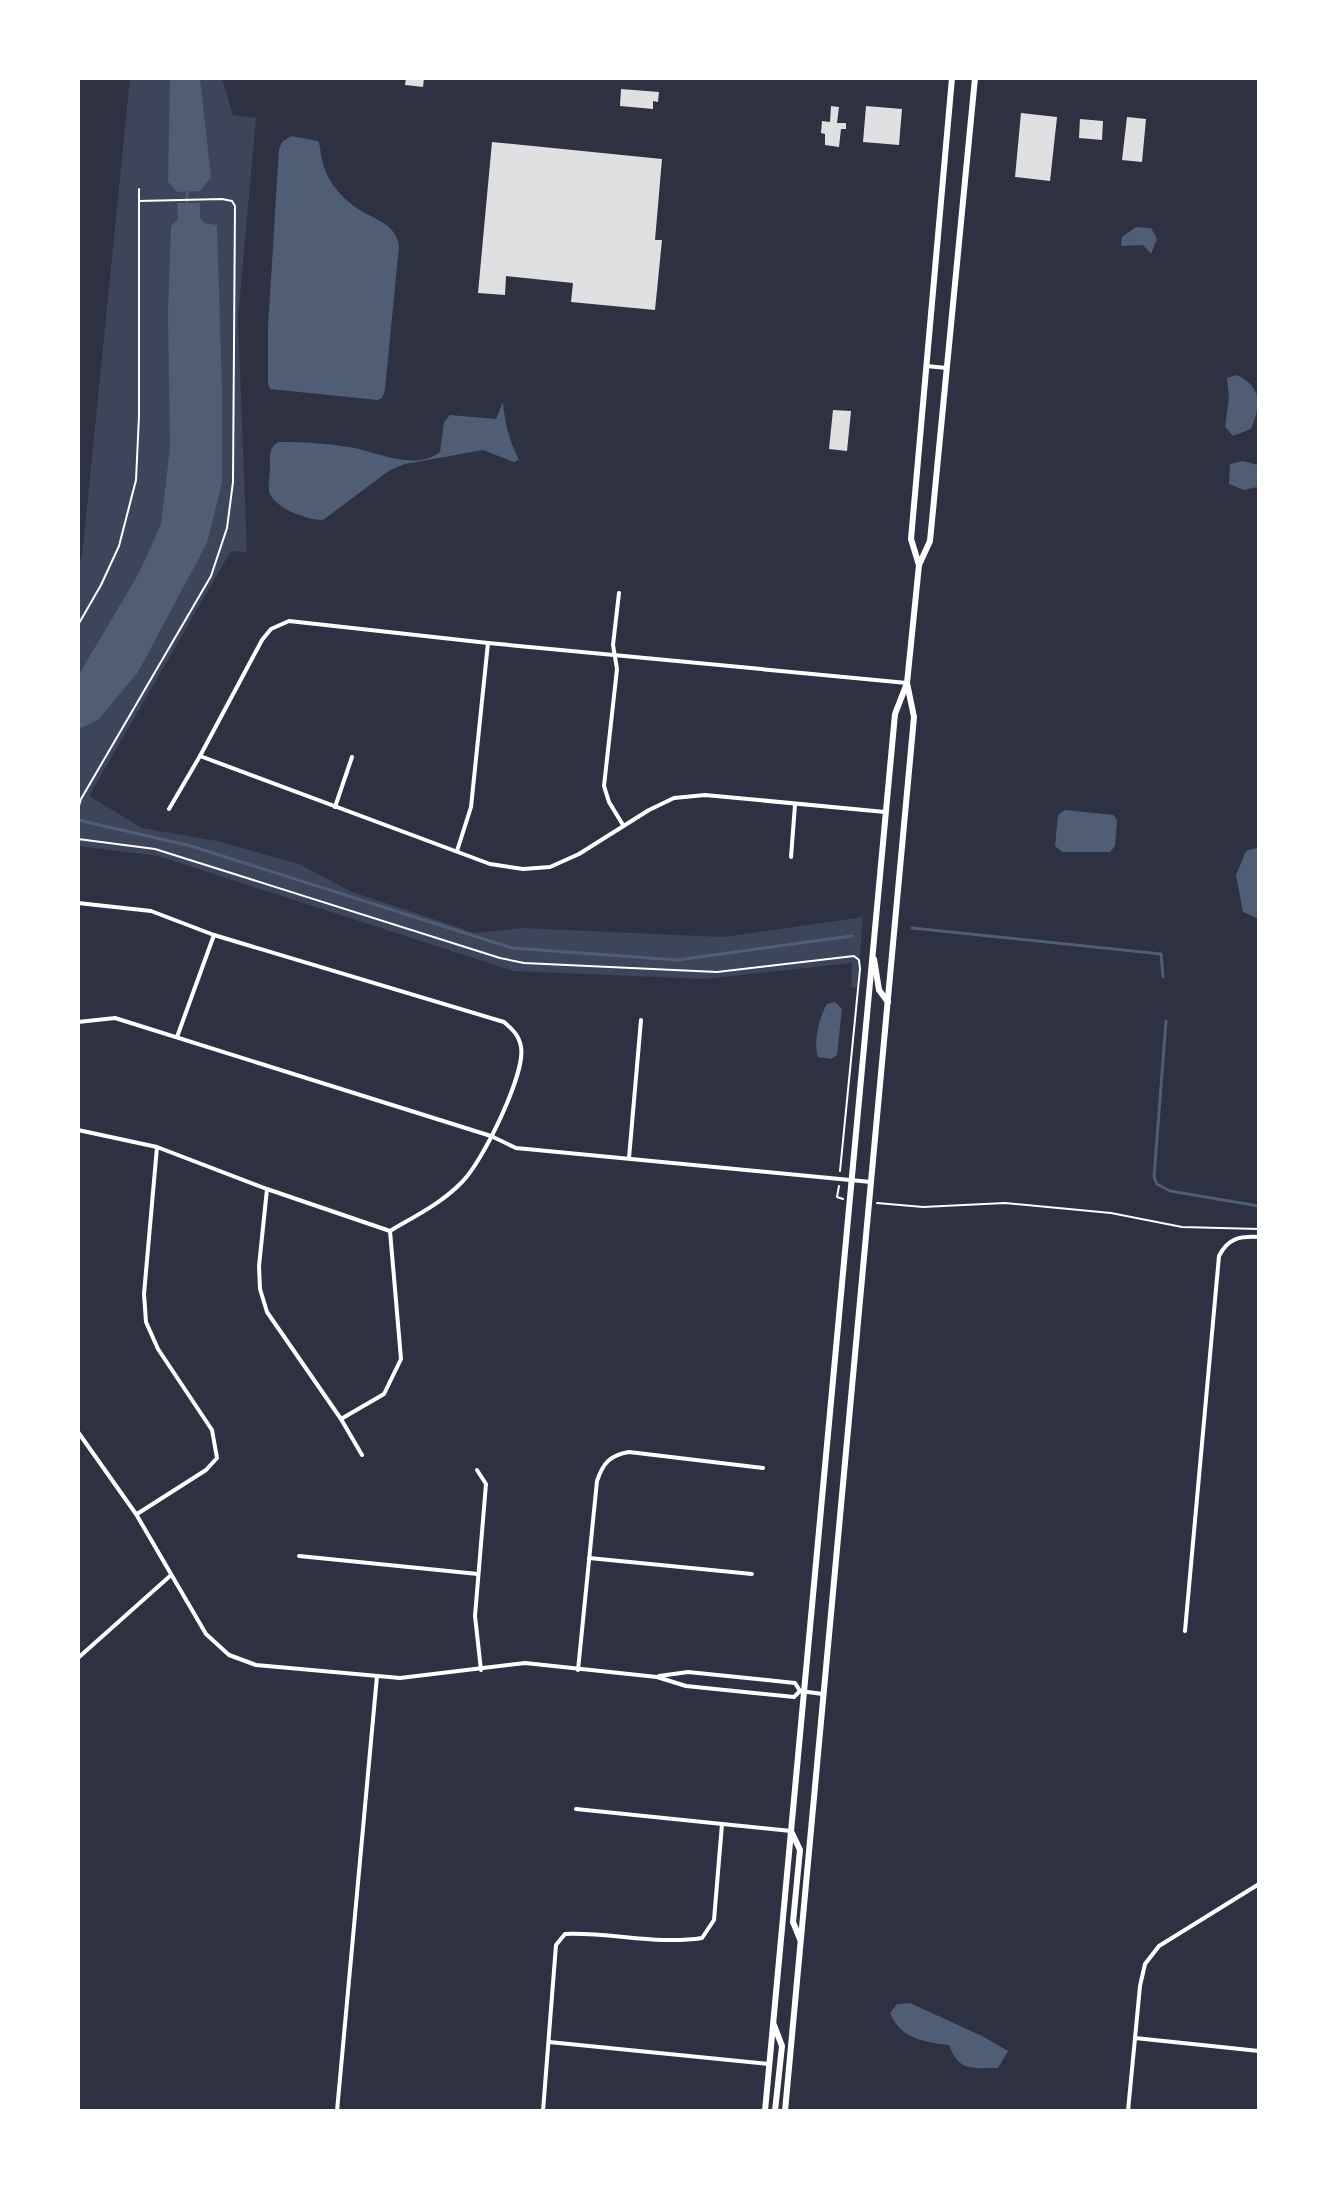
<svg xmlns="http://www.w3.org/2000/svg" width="1337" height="2189" viewBox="0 0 1337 2189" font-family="'Golos Text',sans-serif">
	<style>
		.green { fill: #3c4559 }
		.water { fill: #4f5d75 }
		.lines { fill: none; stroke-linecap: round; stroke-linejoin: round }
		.stream { stroke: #4f5d75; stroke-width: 3 }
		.building { fill: #e0e0e3 }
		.path { stroke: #fff; stroke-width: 2 }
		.minor { stroke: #fff; stroke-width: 4 }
		.secondary { stroke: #fff; stroke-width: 6 }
	</style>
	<rect width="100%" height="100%" fill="#2d3142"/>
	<!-- green -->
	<polygon class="green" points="130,78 222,78 233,115 256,118 238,318 247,552 231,551 89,796 142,828 217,841 299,864 352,892 475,933 522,928 723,937 863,917 857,988 851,987 852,963 704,979 513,971 158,856 78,846 78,564 82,557"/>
	<!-- water -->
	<g class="water">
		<polygon points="170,78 200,78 211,177 200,191 177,192 168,182"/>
		<path d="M291,136l27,5c3,6 2,12 4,18 3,19 17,36 32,47 18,14 41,15 45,40l-14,144 -3,8 -5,2 -107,-11 -2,-6v-56l11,-178 3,-7z"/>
		<polygon points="177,203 200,203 200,218 204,223 217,225 222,390 222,483 207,543 138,672 98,720 78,729 78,676 139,573 161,524 170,448 168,313 171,226 178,219"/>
		<polygon points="1136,227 1151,228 1157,239 1151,254 1143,245 1121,246 1122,237"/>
		<path d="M1237,375c26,13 24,31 14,54l-18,7 -8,-9 4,-29 -2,-20z"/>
		<path d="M503,402c2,22 6,38 16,58l-5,2 -31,-12 -78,14 -15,6 -67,50c-16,0 -50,-12 -54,-29 -1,-8 1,-18 1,-26 0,-10 -1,-17 8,-23 23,0 47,1 70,5 29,4 65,25 92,5l4,-30 6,-7 46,4z"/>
		<polygon points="1243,461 1258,465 1257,487 1244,490 1229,484 1230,464"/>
		<polygon points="1065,810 1113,815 1117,820 1115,846 1110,852 1062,852 1055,846 1058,815"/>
		<polygon points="1259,847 1259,919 1243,912 1236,875 1246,851"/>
		<path d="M835,1002l7,7 -5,46 -6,4 -13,-2c-5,-15 1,-39 9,-53z"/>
		<path d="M910,2003l72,33 26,15 -10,17c-26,0 -39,4 -49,-23 -26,-3 -48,-6 -59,-32l7,-9z"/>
	</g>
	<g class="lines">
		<!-- stream -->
		<g class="stream">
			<polyline points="187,190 187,206"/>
			<polyline points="78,820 191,846 512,948 677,960 852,936"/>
			<polyline points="912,928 1161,954 1163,977"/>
			<polyline points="1166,1021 1154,1177 1157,1184 1170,1191 1259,1206"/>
		</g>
	</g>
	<!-- building -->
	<g class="building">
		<polygon points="406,78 424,78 423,87 405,85"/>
		<polygon points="621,89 659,92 658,102 653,101 653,109 620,106"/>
		<polygon points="831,106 839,107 837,123 846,123 846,129 841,129 839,147 825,145 825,134 821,133 822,121 830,122"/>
		<polygon points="866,106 902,109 899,145 863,142"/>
		<polygon points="1021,113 1057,117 1050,181 1015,177"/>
		<polygon points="1127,117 1146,119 1142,162 1122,160"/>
		<polygon points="1080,119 1103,121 1102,140 1079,138"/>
		<polygon points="492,142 662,159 655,240 662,240 655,310 571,302 573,283 506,276 505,295 478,293"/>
		<polygon points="833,410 851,411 847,451 829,449"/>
	</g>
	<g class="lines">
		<!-- path -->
		<g class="path">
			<polyline points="78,625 101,585 119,546 136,480 139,416 139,189"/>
			<polyline points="78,809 81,799 211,576 227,528 233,482 235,206 232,201 222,199 139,201"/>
			<polyline points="78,839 155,849 500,958 524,963 717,972 854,956 859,960 860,969 840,1171"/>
			<polyline points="839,1186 837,1197 843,1199"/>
			<polyline points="877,1203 923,1207 1005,1203 1111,1213 1182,1227 1259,1229"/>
		</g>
		<!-- minor -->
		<g class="minor">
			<polyline points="926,366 947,368"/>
			<polyline points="619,593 613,645 617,669 604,786 609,802 623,825"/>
			<polyline points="200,756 490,864 523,869 550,867 579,854 649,810 674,798 705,795 885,812"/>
			<polyline points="335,807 352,757"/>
			<polyline points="169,809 200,756 262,640 271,629 289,621 488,643 907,683"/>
			<polyline points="457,851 471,807 488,643"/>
			<polyline points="791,857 795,805"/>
			<path d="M78,903l73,8 63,24 290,87c9,8 15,13 17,25 5,26 -39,116 -59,135 -20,21 -47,34 -72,49l11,128 -17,35 -43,25"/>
			<polyline points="78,1022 115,1018 491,1136 516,1148 871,1182"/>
			<polyline points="177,1037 214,935"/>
			<polyline points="78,1130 157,1147 267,1189 390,1231"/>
			<polyline points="629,1158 641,1020"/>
			<polyline points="267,1189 259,1266 260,1289 267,1312 341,1419 362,1455"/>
			<polyline points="78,1432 136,1514 206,1634 229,1655 256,1665 400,1678 525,1663 657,1677 686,1686 794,1697 800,1691 823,1694"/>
			<polyline points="477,1470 486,1484 475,1616 481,1670"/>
			<polyline points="137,1514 206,1470 217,1458 212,1430 158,1349 146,1322 144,1294 157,1147"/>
			<polyline points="299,1556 478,1574"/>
			<polyline points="589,1558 752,1574"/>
			<path d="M1185,1631l34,-375c9,-18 21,-20 40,-19"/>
			<polyline points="78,1658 170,1576"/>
			<path d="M578,1670l19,-189c6,-18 13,-26 32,-29l134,16"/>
			<polyline points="659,1676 688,1672 795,1683 800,1691"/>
			<polyline points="576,1809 791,1831"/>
			<polyline points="1135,2038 1259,2051"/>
			<polyline points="549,2042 769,2064"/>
			<polyline points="337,2111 377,1676"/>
			<path d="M543,2111l13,-166 9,-11c45,-2 92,11 137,4l12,-18 8,-96"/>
			<polyline points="1128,2111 1140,1986 1145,1964 1159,1946 1259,1884"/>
		</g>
		<!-- secondary -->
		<g class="secondary">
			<polyline points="919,565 911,539 952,78"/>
			<polyline points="874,959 879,990 888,1002"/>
			<polyline points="792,1833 800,1850 793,1922 800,1939"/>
			<polyline points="774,2025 782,2046 775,2111"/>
			<polyline points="765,2111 895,714 907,683 919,565 930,541 975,78"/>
			<polyline points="785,2111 914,717 907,683"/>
		</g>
	</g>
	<!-- border -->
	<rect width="1337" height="2189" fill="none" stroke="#ffffff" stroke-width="160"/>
</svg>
